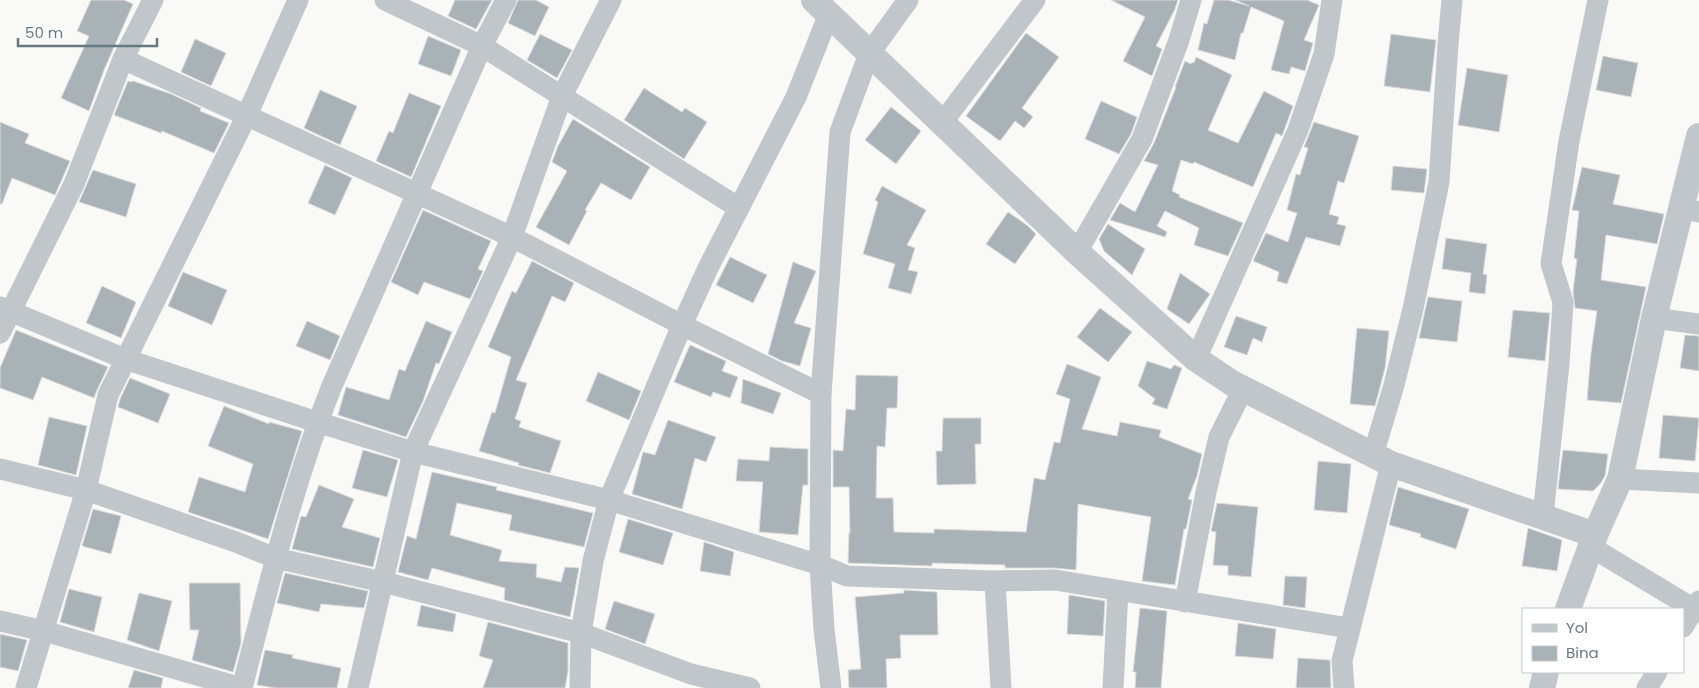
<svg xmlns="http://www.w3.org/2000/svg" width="1699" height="688" viewBox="0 0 1699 688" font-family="Poppins,sans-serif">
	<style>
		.building { fill: #a8b2b7; stroke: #dbdbda }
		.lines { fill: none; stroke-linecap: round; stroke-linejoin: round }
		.minor { stroke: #c0c6c9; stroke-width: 21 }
		.tertiary { stroke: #c0c6c9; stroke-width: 26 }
	</style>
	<rect width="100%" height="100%" fill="#f9f9f8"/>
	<!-- building -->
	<g class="building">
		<polygon points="91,0 124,0 133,4 104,70 89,111 61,98 89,36 77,31"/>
		<polygon points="455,0 492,0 476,29 448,16"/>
		<polygon points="518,0 536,0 549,7 535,36 508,23"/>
		<polygon points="1111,0 1178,0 1175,9 1156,46 1162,49 1152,76 1123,61 1145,17"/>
		<polygon points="1214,0 1228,0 1249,6 1235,0 1307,0 1319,5 1304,40 1313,43 1305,71 1291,67 1289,74 1271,70 1284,21 1251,7 1243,33 1241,33 1235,60 1198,50 1204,23 1207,24"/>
		<polygon points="1026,33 1059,57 1022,108 1033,117 1024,128 1015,121 1000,141 966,116"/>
		<polygon points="540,34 572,50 557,78 527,60"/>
		<polygon points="1391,34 1436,40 1430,92 1384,86"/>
		<polygon points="428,36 461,50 451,76 418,64"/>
		<polygon points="195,39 226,53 211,86 181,72"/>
		<polygon points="1603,56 1638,63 1631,97 1596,90"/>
		<polygon points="1196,57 1232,75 1208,130 1238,143 1264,91 1293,106 1282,136 1276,133 1253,187 1194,162 1193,164 1181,160 1172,191 1180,195 1179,197 1243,223 1228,256 1194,245 1199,228 1165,211 1157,226 1167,232 1165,237 1110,220 1120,203 1135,212 1158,165 1144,161 1154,143 1176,87 1175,87 1185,61 1191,64 1192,62 1194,63"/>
		<polygon points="1467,68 1508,75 1499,132 1458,125"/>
		<polygon points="128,81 132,82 133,81 171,94 201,108 200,111 229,123 214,153 162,131 161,133 114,115"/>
		<polygon points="644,88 682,112 685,108 707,122 684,159 624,120"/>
		<polygon points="320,90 357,106 340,145 304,128"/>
		<polygon points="409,93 441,106 411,177 376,161 389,131 393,133"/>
		<polygon points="1101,101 1137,117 1131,134 1119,154 1085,139"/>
		<polygon points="891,107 921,131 896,164 865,140"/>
		<polygon points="573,119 650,167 631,200 601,183 585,210 587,211 569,245 536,227 567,171 552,162 558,146"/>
		<polygon points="0,122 29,134 25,143 70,161 55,195 12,178 2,204 0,204"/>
		<polygon points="1314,122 1359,136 1344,183 1338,181 1329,214 1339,217 1337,224 1346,226 1340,246 1306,237 1287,284 1277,281 1279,272 1253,261 1266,233 1288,242 1297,213 1287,210 1296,174 1300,175 1308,148 1304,147"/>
		<polygon points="325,165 352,178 335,215 308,203"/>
		<polygon points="1393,166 1427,169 1424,193 1391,190"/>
		<polygon points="1582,167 1620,175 1613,204 1664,214 1657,244 1606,235 1601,280 1646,287 1621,403 1587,400 1591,353 1597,311 1575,308 1573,292 1577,259 1574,258 1579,211 1572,210"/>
		<polygon points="93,170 136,184 126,217 79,202"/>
		<polygon points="882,186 926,210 907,245 915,248 908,270 918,272 911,294 888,288 895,264 863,254 878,202 875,200"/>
		<polygon points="423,210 491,241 478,269 483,271 470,299 424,282 418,295 391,282"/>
		<polygon points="1008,212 1028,226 1036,234 1015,264 986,244"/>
		<polygon points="1108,224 1145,249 1132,275 1104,251 1099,239"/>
		<polygon points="1446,238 1487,244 1483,274 1487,275 1485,294 1469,292 1471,273 1442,269"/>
		<polygon points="730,257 767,275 753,303 716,285"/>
		<polygon points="532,261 574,283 565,302 552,296 516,380 527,383 515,419 521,421 519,427 561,441 550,473 518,465 519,463 479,451 492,412 495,413 511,357 488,347 512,291 516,293"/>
		<polygon points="793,262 816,271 794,323 811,328 800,366 782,361 768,354"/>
		<polygon points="183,272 227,290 212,325 168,306"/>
		<polygon points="1180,273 1210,294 1189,324 1167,309"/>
		<polygon points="102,286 136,302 121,338 86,323"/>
		<polygon points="1428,297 1462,301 1457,342 1419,338"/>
		<polygon points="1100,308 1132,332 1108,362 1077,337"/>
		<polygon points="1513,310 1550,313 1545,361 1508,357"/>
		<polygon points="1236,316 1267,327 1262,342 1253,338 1247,355 1224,347"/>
		<polygon points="307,321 340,336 330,360 296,346"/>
		<polygon points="426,321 452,332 439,364 436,363 423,401 406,437 338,415 346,387 389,400 399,369 405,371"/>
		<polygon points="1357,328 1389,331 1385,368 1375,406 1350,404"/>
		<polygon points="16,330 108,367 97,390 94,398 42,377 33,400 0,388 0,368"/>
		<polygon points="1685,335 1699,336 1699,371 1680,368"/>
		<polygon points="690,345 726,361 722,371 738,377 730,398 713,392 711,397 674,382"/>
		<polygon points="1147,361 1171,369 1174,365 1182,368 1167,409 1152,404 1155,399 1138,386"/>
		<polygon points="1067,364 1101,377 1082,429 1117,436 1120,422 1161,430 1159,437 1202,454 1197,476 1188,499 1192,500 1186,529 1184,529 1175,585 1142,581 1151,517 1078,504 1076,570 1055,568 1005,568 1005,565 932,563 932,566 848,563 849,533 850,533 849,487 833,487 833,450 843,451 846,409 855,410 856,375 898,376 897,408 887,408 885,447 877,446 876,498 893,498 894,532 934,533 934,529 1026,532 1034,478 1045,480 1054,442 1060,443 1070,399 1056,394"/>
		<polygon points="598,372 641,391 629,420 586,401"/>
		<polygon points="130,378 170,394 158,423 118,407 120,399"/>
		<polygon points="743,379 781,393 773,414 741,403"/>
		<polygon points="224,406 269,424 269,422 302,431 268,539 188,512 199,477 245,492 253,464 208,446"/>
		<polygon points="1663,415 1699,418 1695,461 1659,458"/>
		<polygon points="49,417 87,426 76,475 38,465"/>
		<polygon points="943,418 981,418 981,444 975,444 976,484 937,485 936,451 942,451"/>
		<polygon points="668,420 716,437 706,462 695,458 682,509 632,494 643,452 655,455"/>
		<polygon points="770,447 808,449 808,485 803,485 798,535 759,532 763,482 736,481 738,459 769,461"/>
		<polygon points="363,450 398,460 387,497 352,488"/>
		<polygon points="1563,450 1608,454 1605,476 1600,484 1593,491 1558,489"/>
		<polygon points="1318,461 1351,464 1347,513 1314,510"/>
		<polygon points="432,472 497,487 496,490 593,513 584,547 509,530 512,515 457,503 450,535 502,550 499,561 537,564 536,577 561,582 565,567 579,568 570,617 504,600 505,588 432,568 428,580 398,572 407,536 416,539"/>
		<polygon points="319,485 354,499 342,527 380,538 373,567 292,549 301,516 306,517"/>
		<polygon points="1398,487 1469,509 1456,549 1420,537 1421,534 1389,525"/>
		<polygon points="1217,503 1258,507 1251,577 1228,575 1228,566 1213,565 1216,532 1211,531"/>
		<polygon points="93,509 121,516 111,554 82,546"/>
		<polygon points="628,519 673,533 663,565 619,552"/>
		<polygon points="1528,528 1562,540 1557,571 1522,566"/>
		<polygon points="704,542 734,552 730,576 700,571"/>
		<polygon points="285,573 368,591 364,608 321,604 319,612 277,603"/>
		<polygon points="1285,576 1307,577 1305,608 1283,605"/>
		<polygon points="189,583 240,583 241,643 233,672 192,660 199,630 190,630"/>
		<polygon points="69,589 102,597 94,632 60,622"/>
		<polygon points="904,590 937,592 938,635 900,635 901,658 886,659 887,688 849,688 848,670 861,669 855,597 904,593"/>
		<polygon points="139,593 172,601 159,651 127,640"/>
		<polygon points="1069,595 1105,601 1103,636 1067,634"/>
		<polygon points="614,601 655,614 645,644 605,629"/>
		<polygon points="421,605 456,614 453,632 417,626"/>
		<polygon points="1140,608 1167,611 1161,688 1135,688 1136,672 1133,672"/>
		<polygon points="488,622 568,643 568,671 565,688 483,688 493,660 479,656"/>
		<polygon points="1238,623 1276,629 1273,659 1235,656"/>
		<polygon points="0,634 27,640 18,671 0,667"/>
		<polygon points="265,650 293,655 292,658 341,668 337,688 275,688 257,685"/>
		<polygon points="1298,658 1330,660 1331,688 1296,688"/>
		<polygon points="134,670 163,678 161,688 128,688"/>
	</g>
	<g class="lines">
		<!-- minor -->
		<g class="minor">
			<polyline points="385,0 482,46 739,208"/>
			<polyline points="123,59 512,237 682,325 821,394"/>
			<polyline points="942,123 1035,0"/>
			<polyline points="1681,208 1699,212"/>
			<polyline points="1077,252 1142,139 1179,40 1191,0"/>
			<polyline points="0,307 125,359 317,422 413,452 609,500 820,565 847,576 995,581 1055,580 1349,628"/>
			<polyline points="1654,318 1699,324"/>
			<polyline points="0,333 74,184 123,59 153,0"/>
			<polyline points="1196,359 1298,130 1324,54 1332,0"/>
			<polyline points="1373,455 1394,385 1413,309 1439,182 1448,44 1452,0"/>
			<polyline points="0,469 86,490 236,542 275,558 383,582 581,633 691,674 750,688"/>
			<polyline points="1620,479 1699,483"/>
			<polyline points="1543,516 1559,364 1563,302 1551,264 1569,141 1598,0"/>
			<polyline points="1591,547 1699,612"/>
			<polyline points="995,581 1001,688"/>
			<polyline points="1185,602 1206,492 1219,437 1243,389"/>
			<polyline points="0,621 44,631 242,688"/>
			<polyline points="1683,627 1699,601"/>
			<polyline points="26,688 86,490 108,395 247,115 298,0"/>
			<path d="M242,688c26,-101 51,-203 89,-300l151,-342 24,-46"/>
			<polyline points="358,688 413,452 512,237 562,96 611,0"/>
			<polyline points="580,688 581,633 593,561 609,500 682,325 708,268 796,97 829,14"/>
			<polyline points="831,688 824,629 820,565 821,394 840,132 869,54 908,0"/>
			<polyline points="1113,688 1118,591"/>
			<polyline points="1344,688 1342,661 1391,464"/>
			<polyline points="1647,688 1657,672"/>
		</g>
		<!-- tertiary -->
		<g class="tertiary">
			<polyline points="814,0 1077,252 1196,359 1232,383 1391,464 1595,535"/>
			<polyline points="1568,609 1595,535 1620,479 1654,318 1699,136"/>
			<polyline points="1542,688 1546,672"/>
		</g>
	</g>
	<!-- legend -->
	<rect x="1522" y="608" width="162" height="65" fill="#ffffff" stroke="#c2c9cd"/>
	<rect x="1532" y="624" width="25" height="8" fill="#c0c6c9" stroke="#c2c9cd"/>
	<text x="1566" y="633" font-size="15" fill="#667981">Yol</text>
	<rect x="1532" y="646" width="25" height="15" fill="#a8b2b7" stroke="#c2c9cd"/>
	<text x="1566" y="658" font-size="15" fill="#667981">Bina</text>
	<!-- scale -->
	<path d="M18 38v8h139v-8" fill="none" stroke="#667981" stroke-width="2.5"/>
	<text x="25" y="38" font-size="15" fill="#667981" stroke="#ffffff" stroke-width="4" paint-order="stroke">50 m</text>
</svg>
